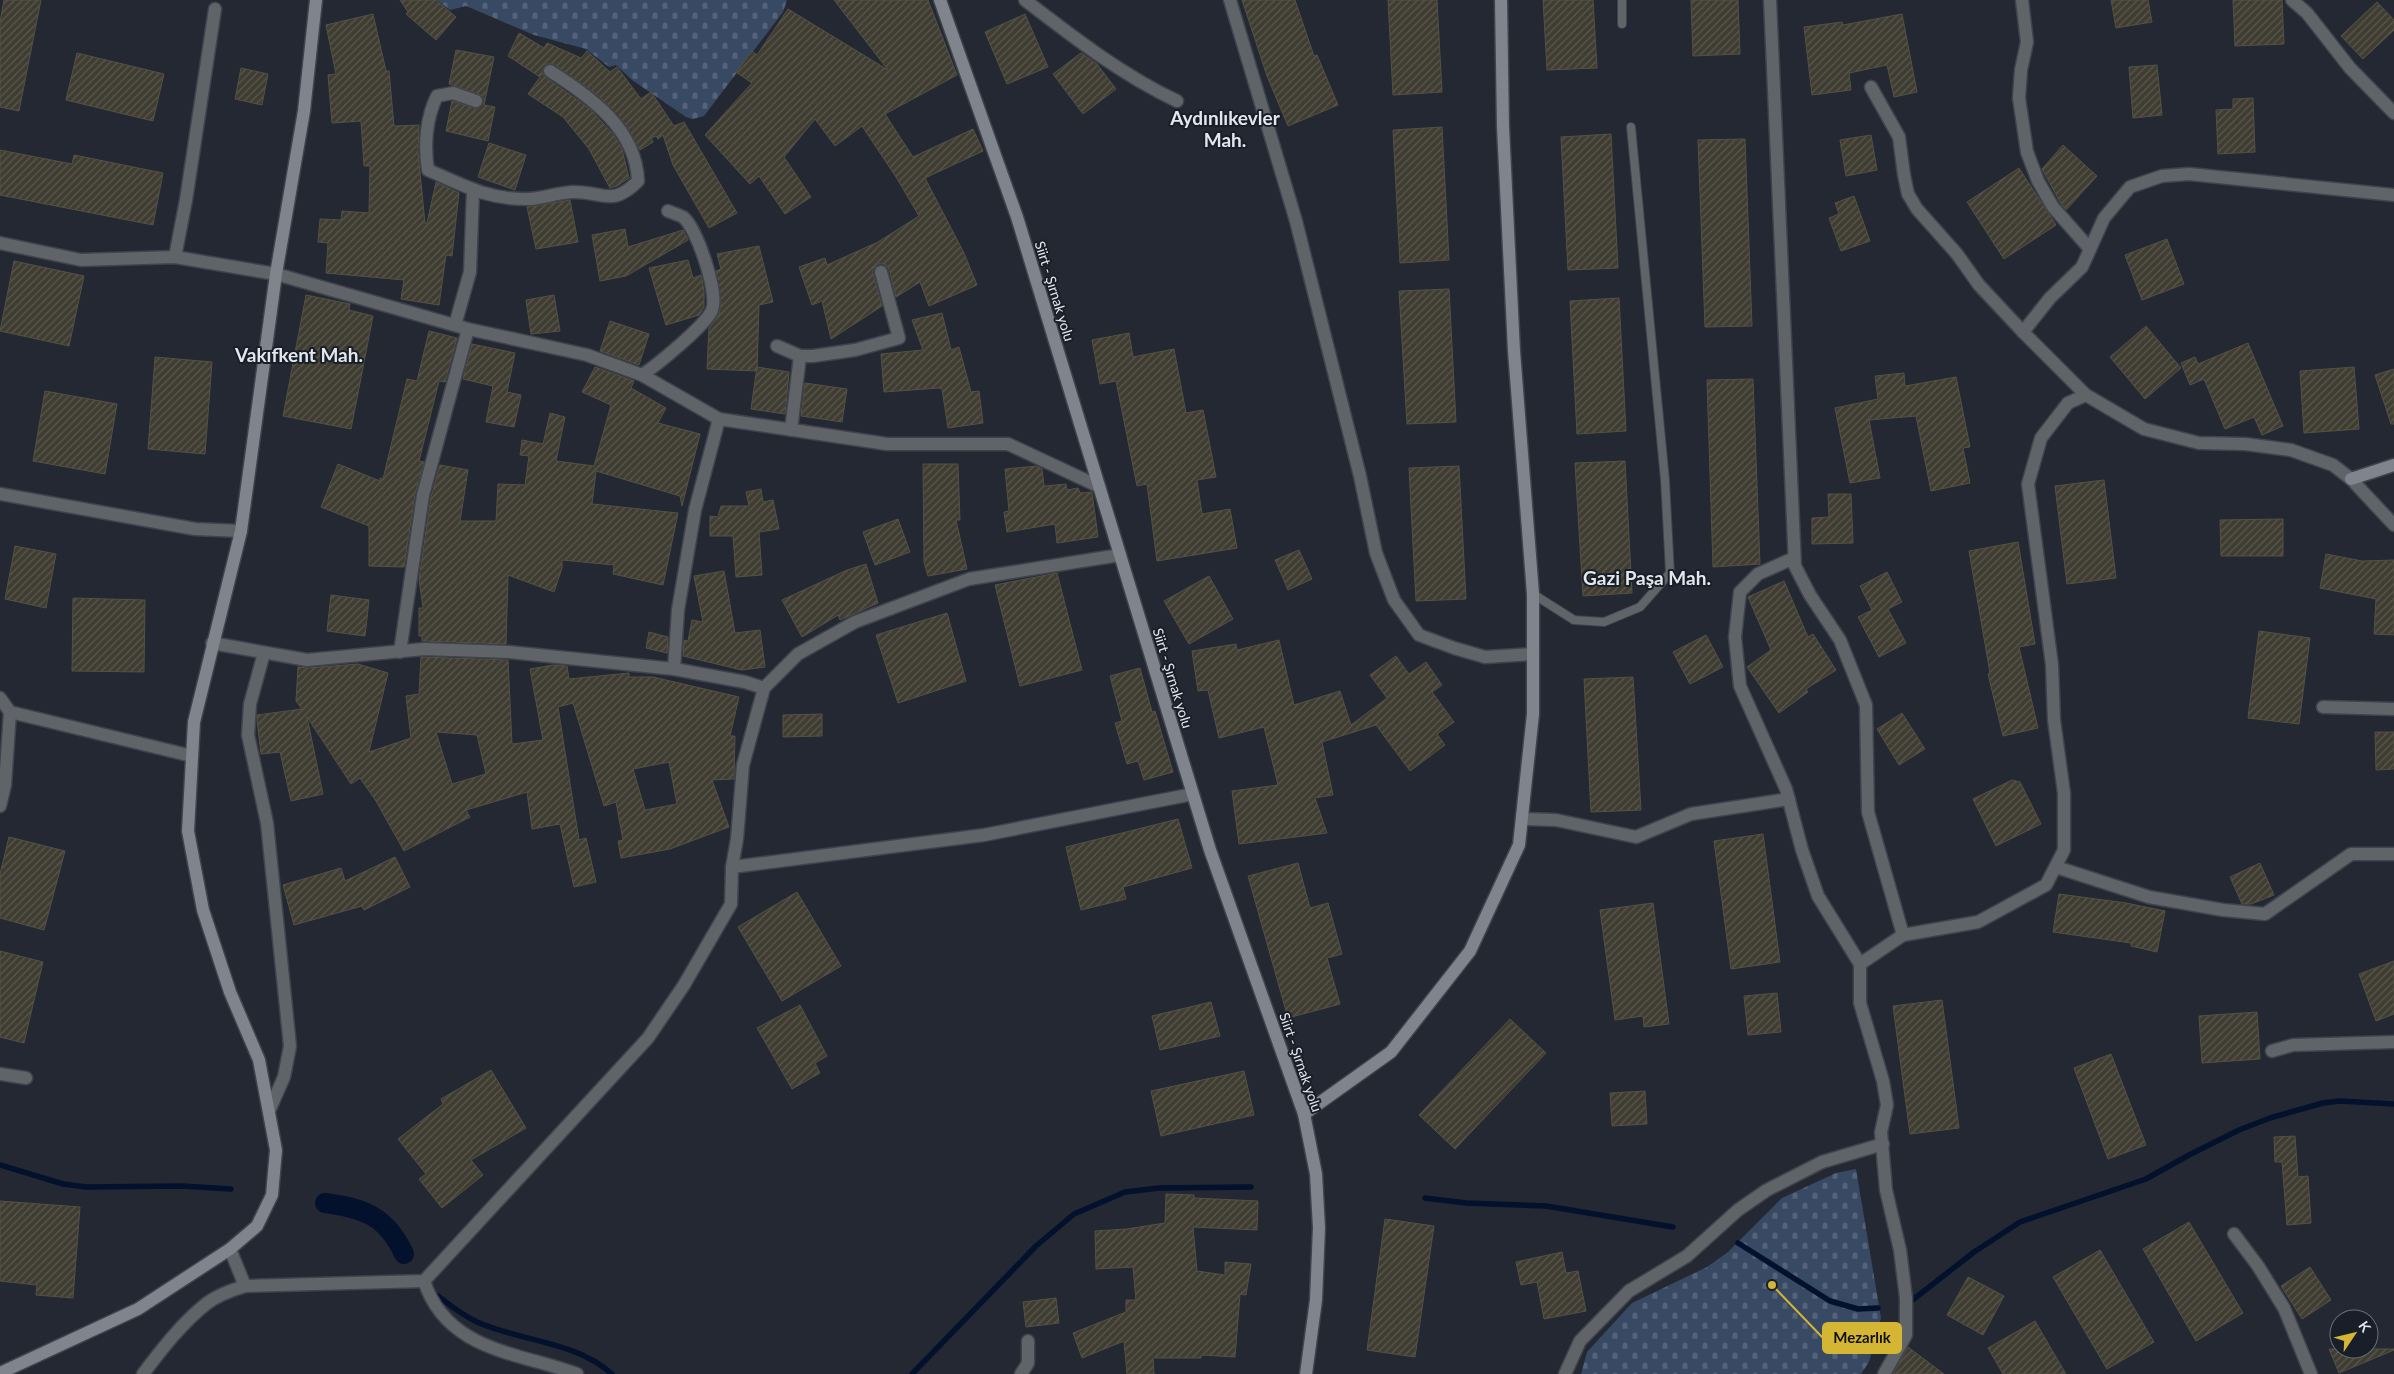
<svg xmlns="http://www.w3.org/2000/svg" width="2394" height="1374" viewBox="0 0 2394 1374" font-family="Lato,sans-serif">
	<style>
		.cemetery { fill: url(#cemetery-stones) }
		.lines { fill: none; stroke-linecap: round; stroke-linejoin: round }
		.stream { stroke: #03112d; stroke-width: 5.5 }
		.canal { stroke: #03112d; stroke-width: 20 }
		.building { fill: url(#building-hatch); stroke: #545145; fill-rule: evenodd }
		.lane-casing { stroke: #3e434c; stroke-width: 10 }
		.street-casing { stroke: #3e434c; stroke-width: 15 }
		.secondary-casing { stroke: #3e434c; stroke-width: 15 }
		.lane { stroke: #606368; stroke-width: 8 }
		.street { stroke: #606368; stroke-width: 12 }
		.secondary { stroke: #80848c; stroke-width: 12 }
		.labels { text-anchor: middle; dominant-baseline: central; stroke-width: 4; stroke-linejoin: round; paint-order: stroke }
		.street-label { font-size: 14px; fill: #e4e8ee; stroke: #191f28 }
		.district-label { font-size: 19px; font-weight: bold; fill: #e4e8ee; stroke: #191f28 }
		.leader { fill: none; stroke: #d5b534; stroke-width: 2 }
		.callout-dot { fill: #d5b534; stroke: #191f28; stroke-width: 2 }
		.callout { fill: #d5b534; stroke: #d5b534; stroke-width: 2 }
		.callout-label { font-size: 15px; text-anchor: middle; font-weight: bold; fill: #111 }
	</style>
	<defs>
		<pattern id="cemetery-stones" width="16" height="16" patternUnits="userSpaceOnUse" patternTransform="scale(1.25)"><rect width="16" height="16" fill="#384964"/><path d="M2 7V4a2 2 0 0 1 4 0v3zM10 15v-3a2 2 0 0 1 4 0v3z" fill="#55637a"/></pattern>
		<pattern id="building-hatch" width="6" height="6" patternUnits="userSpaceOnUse" patternTransform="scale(1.25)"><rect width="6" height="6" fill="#3f3c31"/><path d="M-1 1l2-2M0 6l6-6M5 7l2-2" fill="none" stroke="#5b584f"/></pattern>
	</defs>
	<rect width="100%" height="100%" fill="#232832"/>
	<!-- cemetery -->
	<g class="cemetery">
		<polygon points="437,0 787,0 783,12 704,116 693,119 686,117 632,80 616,65 609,67 586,49 534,35 466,6 450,10"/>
		<polygon points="1856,1169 1881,1318 1869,1362 1861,1374 1581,1374 1587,1352 1632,1303 1707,1267 1728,1252 1782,1198 1836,1173"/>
	</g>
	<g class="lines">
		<!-- stream -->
		<g class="stream">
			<polyline points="0,1165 63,1184 86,1187 182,1186 231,1189"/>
			<polyline points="1425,1198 1466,1203 1546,1206 1673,1227"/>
			<polyline points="1738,1243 1830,1301 1858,1309 1878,1308"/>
			<path d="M438,1296c13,10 24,19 39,26 45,20 96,18 135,52"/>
			<polyline points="1910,1302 1974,1252 2020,1222 2146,1179 2189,1155 2239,1130 2270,1118 2323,1103 2340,1101 2394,1104"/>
			<polyline points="912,1374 1036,1246 1074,1214 1125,1192 1159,1188 1251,1187"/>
		</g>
		<!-- canal -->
		<path class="canal" d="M325,1203c40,5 62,14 79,51"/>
	</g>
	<!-- building -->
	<g class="building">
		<polygon points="4,0 41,0 19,111 0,107 0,22"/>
		<polygon points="400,0 436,0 456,17 436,40 406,14 408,12"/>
		<polygon points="834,0 928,0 957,75 885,114 913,157 973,129 983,151 925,178 964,253 977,285 929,306 920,282 896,297 889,269 884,264 878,264 873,269 873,274 882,306 831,339 822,301 812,305 799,267 825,258 827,265 878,242 919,216 896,177 862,126 835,146 815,119 784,157 811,197 785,214 759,176 750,184 705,135 752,83 736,72 752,51 757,55 788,9 888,70"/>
		<polygon points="1242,0 1295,0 1314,56 1317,55 1338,105 1288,126 1267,76"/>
		<polygon points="1388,0 1437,0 1442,92 1393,95"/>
		<polygon points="1543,0 1593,0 1597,68 1547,70"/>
		<polygon points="1691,0 1738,0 1740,54 1693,56"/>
		<polygon points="2111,0 2148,0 2152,22 2116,28"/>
		<polygon points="2233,0 2282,0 2284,44 2235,46"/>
		<polygon points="2377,2 2394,20 2394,30 2363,59 2341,36"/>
		<polygon points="373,14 386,71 389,71 394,126 419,125 418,152 425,223 427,223 436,182 459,193 452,256 446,255 439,305 401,299 404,280 326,273 328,243 318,242 320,219 341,220 342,211 369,213 370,166 364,166 361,121 332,123 328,75 336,74 326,25"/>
		<polygon points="1025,14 1048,67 1007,84 985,32"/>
		<polygon points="1902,14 1917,92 1894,97 1887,65 1849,73 1851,90 1812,95 1804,27 1842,22 1843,25"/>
		<polygon points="519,33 544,48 547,43 581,58 587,51 610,72 617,67 641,99 651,92 674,126 684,122 737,213 709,228 673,165 663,135 658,139 656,136 651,138 653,142 640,150 626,125 600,97 554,64 546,64 542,71 545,77 590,109 613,134 622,149 629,178 617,186 610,188 589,149 563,117 528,94 540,77 508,56"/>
		<polygon points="456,50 494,57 484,105 495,107 488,141 446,131 452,101 477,109 484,103 484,99 479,94 449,84"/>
		<polygon points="77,53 164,74 153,121 66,100"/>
		<polygon points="1081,53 1097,64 1116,89 1083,114 1053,74"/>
		<polygon points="2157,65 2162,115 2133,118 2129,67"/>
		<polygon points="241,68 268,74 262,105 235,99"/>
		<polygon points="2253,98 2255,152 2218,154 2216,110 2233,109 2233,99"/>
		<polygon points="1442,127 1449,260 1400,263 1393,130"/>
		<polygon points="1611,134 1618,268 1568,270 1561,137"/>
		<polygon points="1871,135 1877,170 1846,176 1840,140"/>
		<polygon points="1745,139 1752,326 1705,327 1698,140"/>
		<polygon points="489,143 526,155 515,190 478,177"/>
		<polygon points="2063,145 2097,176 2066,210 2060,202 2042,169"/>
		<polygon points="0,150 72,164 74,155 163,173 153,225 0,195"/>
		<polygon points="2019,168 2056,225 2004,259 1967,202"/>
		<polygon points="1854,196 1870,241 1841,251 1829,218 1839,214 1835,203"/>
		<polygon points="570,200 578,242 536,249 527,207"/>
		<polygon points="625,229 628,247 683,230 688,240 626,276 600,281 592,235"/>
		<polygon points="2167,239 2184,284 2142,300 2125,255"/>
		<polygon points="759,246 773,302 759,305 757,371 707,369 709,328 719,314 721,303 716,271 721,269 717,254"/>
		<polygon points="688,260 693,278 701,275 704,291 704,307 699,315 666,325 649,268"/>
		<polygon points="14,261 84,276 69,346 0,331"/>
		<polygon points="1449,289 1456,422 1407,424 1399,291"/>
		<polygon points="306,295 350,304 349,310 373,316 351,429 283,416"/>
		<polygon points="554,295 560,331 531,334 526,300"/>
		<polygon points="1619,298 1626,431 1577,434 1570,301"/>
		<polygon points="942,313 951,350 959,347 971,392 979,391 983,423 948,428 942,389 939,388 884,392 881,354 923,350 912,320"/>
		<polygon points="610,321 649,334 639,365 600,351"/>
		<polygon points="2146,326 2181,368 2145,399 2110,357"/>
		<polygon points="429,331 457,338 445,382 439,381 419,461 424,462 415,494 404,567 369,566 369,526 321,507 338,464 380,481 380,478 383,479 407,379 417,381"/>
		<polygon points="1129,333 1133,357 1174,349 1186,413 1203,410 1216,477 1197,480 1202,514 1230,509 1237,548 1157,561 1147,484 1137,486 1116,381 1100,384 1092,340"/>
		<polygon points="2248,343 2283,426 2262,435 2254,417 2225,429 2204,379 2190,385 2181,363 2195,357 2198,364"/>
		<polygon points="472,344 515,353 507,392 521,395 514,427 486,422 493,386 463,379"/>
		<polygon points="155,357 212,362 205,454 148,449"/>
		<polygon points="595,367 634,381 631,388 666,408 658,423 700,434 682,506 680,496 596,471 592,504 678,513 663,585 613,574 614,565 562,560 562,568 554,592 508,575 506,644 422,641 422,636 419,636 419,608 423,608 419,579 431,497 440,465 468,470 460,521 496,521 498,484 525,485 529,456 520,455 522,440 543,444 550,413 565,417 556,461 594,466 611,405 582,392"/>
		<polygon points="757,367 789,372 785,414 751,409"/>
		<polygon points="2354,367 2359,429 2304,433 2300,371"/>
		<polygon points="2394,369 2394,424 2391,424 2375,375"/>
		<polygon points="1904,373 1905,386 1956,377 1970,447 1963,448 1970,483 1931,491 1916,416 1869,420 1880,478 1850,483 1835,408 1878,399 1875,376"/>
		<polygon points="1753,379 1760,564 1713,567 1707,380"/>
		<polygon points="805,383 847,389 842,422 801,416"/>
		<polygon points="45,391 117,404 105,474 33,461"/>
		<polygon points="1625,461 1632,593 1583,596 1575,463"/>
		<polygon points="923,464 958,464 960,520 956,520 967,569 928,576 924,562"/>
		<polygon points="1037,466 1042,469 1044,486 1066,484 1067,490 1078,488 1080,493 1092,492 1098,537 1057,543 1055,524 1007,532 1004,512 1009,511 1005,469"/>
		<polygon points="1459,466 1466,599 1416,601 1409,468"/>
		<polygon points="2104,480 2116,578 2067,584 2055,486"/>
		<polygon points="761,489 763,502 773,500 779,529 759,532 762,575 736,577 733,536 710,536 710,516 718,517 721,506 749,506 746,492"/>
		<polygon points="1828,494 1851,494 1853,543 1812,544 1812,518 1829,517"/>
		<polygon points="898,519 910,552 875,565 863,532"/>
		<polygon points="2283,519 2283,556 2221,556 2220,520"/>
		<polygon points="2018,542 2035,644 2019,647 2038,728 2003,736 1988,674 1990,673 1969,551"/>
		<polygon points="15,546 56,554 46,608 5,599"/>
		<polygon points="1299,550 1312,579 1288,590 1275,560"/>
		<polygon points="2326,554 2362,561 2394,560 2394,635 2374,634 2376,599 2320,588"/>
		<polygon points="866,564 878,603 840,620 838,615 802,637 782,600 847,570"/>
		<polygon points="724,571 735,633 760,630 765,667 742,670 683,656 684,640 688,641 692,620 703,622 694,576"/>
		<polygon points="1887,572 1902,602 1888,609 1906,643 1879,657 1858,617 1872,610 1860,586"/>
		<polygon points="1057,573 1082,670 1020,686 995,585"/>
		<polygon points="1209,576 1233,619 1189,644 1164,601"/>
		<polygon points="1784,581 1808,637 1813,634 1836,670 1806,689 1808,692 1779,713 1747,667 1771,650 1748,597"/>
		<polygon points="331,595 369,600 365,636 327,631"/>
		<polygon points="73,598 145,600 144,672 72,671"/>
		<polygon points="947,613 966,681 898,703 876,635"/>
		<polygon points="2259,631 2310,638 2299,724 2248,718"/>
		<polygon points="649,632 668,637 667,653 646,648"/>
		<polygon points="1706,635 1723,667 1690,684 1673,652"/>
		<polygon points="1279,640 1294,705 1340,691 1351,725 1387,698 1370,675 1396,656 1409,674 1426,662 1442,685 1432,692 1454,722 1437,734 1445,745 1410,771 1376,725 1322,742 1333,795 1315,798 1327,833 1239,844 1232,791 1278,785 1264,727 1219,738 1208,690 1198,691 1192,651 1236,644 1237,650"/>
		<path d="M421,657l87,3 4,84 31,-4 -13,-71 23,-4 14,1 2,13 60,-6v4h24l86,20 -9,39h5l-1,43 -22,1 17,47 -59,22 -49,9 -3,-17 5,-1 -7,-38 -12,4 -31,-103 -15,4 21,133 7,-2 10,44 -22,5 -14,-63 -28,5 -5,-37 -61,18 4,7 -66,34 -28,-50 -16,-23 -9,6 -44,-67 16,77 -32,7 -11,-49 -19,2 -4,-34v-5l45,-6 -6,-8 2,-34 10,1 50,-4 30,9 -19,79 42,-14 -5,-42 13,-2zM436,732l41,3 9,39 -34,10zM669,762l8,42 -32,6 -12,-41z"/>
		<polygon points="1140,668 1152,712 1155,711 1173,772 1144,780 1138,761 1127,764 1115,723 1122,721 1110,676"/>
		<polygon points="1633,677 1641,810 1591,812 1584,679"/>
		<polygon points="1902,713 1925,749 1899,765 1877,729"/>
		<polygon points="822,714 822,736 783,737 783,715"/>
		<polygon points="2375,732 2394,732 2394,769 2376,770"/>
		<polygon points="2012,780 2020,782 2041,824 1996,846 1973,799"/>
		<polygon points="1178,819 1192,868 1123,887 1126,899 1081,910 1066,847"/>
		<polygon points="1763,834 1780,962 1731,969 1714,841"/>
		<polygon points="9,837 65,851 44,930 0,918 0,874"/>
		<polygon points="395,857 410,887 364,910 362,906 294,925 283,885 341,868 345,881"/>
		<polygon points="1298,863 1310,908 1328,903 1342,954 1327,958 1340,1004 1288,1018 1248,876"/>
		<polygon points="2260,863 2274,895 2251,904 2242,904 2230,877"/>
		<polygon points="797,892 841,966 782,1001 738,927"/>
		<polygon points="2059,894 2126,903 2165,911 2157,952 2131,946 2131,943 2053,932"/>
		<polygon points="1653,903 1669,1024 1644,1027 1643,1016 1615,1020 1600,910"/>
		<polygon points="0,951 43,962 24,1043 0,1037"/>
		<polygon points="2394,961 2394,1014 2376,1021 2359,974"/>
		<polygon points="1777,993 1781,1032 1748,1035 1744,996"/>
		<polygon points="1942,1000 1959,1128 1910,1134 1893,1006"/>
		<polygon points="1211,1002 1220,1036 1160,1050 1152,1016"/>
		<polygon points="800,1005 827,1056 815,1063 820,1073 792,1089 757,1028"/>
		<polygon points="2257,1012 2260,1059 2202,1063 2199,1016"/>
		<polygon points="1510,1019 1546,1053 1455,1149 1419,1115"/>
		<polygon points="2111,1054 2146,1145 2108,1159 2074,1068"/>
		<polygon points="491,1070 526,1128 471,1160 483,1175 442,1208 419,1179 426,1174 398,1139 443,1104 441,1099"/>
		<polygon points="1244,1071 1254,1115 1161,1136 1151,1091"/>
		<polygon points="1645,1091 1647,1124 1612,1126 1610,1093"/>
		<polygon points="2295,1136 2298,1177 2308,1176 2311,1223 2287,1225 2282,1162 2275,1162 2274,1137"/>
		<polygon points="1166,1194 1194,1195 1194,1198 1258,1201 1257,1230 1193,1227 1197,1271 1225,1275 1225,1262 1251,1264 1246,1295 1240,1294 1235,1357 1201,1355 1201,1358 1153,1358 1154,1374 1127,1374 1124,1341 1082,1358 1073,1333 1126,1312 1126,1300 1136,1300 1133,1267 1096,1269 1095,1231 1127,1229 1165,1223"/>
		<polygon points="0,1201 80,1207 73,1298 36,1295 37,1285 0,1281"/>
		<polygon points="1385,1219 1434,1226 1415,1357 1367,1350"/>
		<polygon points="2189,1222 2243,1313 2196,1341 2143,1249"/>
		<polygon points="2100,1250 2154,1342 2107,1369 2053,1277"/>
		<polygon points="1562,1252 1566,1273 1578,1271 1586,1311 1544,1319 1537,1282 1521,1285 1516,1262"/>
		<polygon points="2310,1267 2331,1300 2302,1319 2281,1286"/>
		<polygon points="1968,1277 2004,1296 1983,1335 1947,1315"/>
		<polygon points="1056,1298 1059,1323 1026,1327 1023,1302"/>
		<polygon points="2035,1321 2066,1374 2003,1374 1988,1348"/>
		<polygon points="1908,1347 1944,1374 1893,1374"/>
		<polygon points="2329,1349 2394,1349 2394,1350 2339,1373"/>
	</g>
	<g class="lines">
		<!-- lane casing -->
		<g class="lane-casing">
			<g id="lane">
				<polyline points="1622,0 1622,24"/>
				<polyline points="1533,594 1574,620 1604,622 1640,607 1670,573 1665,480 1631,127"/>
			</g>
		</g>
		<!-- street casing -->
		<g class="street-casing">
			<g id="street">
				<path d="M1025,0c48,37 97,75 152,101"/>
				<polyline points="1230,0 1296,221 1360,476 1376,553 1394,600 1419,635 1454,648 1485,657 1533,654"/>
				<polyline points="1770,0 1795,566 1810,595 1840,640 1866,705 1868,812 1903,935"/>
				<polyline points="2022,0 2027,42 2021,70 2019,98 2027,152 2038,181 2053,207 2090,249"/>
				<polyline points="2292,0 2307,13 2350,68 2394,113"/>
				<polyline points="1871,87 1899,137 1904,175 1908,194 1917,209 1957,254 1979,285 2023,332 2086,395 2144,429 2199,443 2245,444 2291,450 2333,465 2351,479 2394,525"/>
				<path d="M476,101l-23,-8 -16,3c-11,22 -13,50 -9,74 35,15 58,29 98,29 15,0 30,-6 46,-7 32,-1 39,16 66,-11 -2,-53 -48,-84 -88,-110"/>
				<polyline points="0,243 81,260 175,257 276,274 468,329 587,355 642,375 719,419 887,444 1008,444 1098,486"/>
				<polyline points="175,257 186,200 215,9"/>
				<polyline points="455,325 470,272 473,191"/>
				<polyline points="2023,332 2050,298 2082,267 2104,218 2130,187 2162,176 2189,174 2394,195"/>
				<polyline points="777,346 800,356 813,356 855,350 899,338 881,272"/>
				<path d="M642,375c15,-10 64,-50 70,-65 7,-16 -15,-82 -29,-93 -4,-2 -10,-4 -15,-6"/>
				<polyline points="791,430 800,356"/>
				<polyline points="0,494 195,529 241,531"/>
				<polyline points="1794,558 1758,574 1740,592 1735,637 1740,686 1786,789 1802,850 1818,896 1860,964 1860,1003 1883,1081 1887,1105 1881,1132 1886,1190 1900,1250 1906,1298 1906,1335 1884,1374"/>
				<polyline points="212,643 307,660 424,649 509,652 674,669 745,682 764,688 743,765 737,839 732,867 731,904 684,985 648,1038 424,1281 245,1286 230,1249"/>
				<polyline points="400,652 423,495 468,329"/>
				<polyline points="264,653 250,704 248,735 267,823 290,1046 284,1077 269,1111"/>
				<polyline points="674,669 678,610 695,510 719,419"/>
				<polyline points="764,688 798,654 855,622 969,579 1120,555"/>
				<polyline points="0,698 10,712 192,756"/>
				<polyline points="2323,707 2394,709"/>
				<polyline points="0,806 5,785 10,712"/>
				<polyline points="1522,819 1556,820 1636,837 1691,814 1789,799"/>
				<polyline points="732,867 984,835 1193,794"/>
				<polyline points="2056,867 2149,897 2223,910 2265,914 2351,854 2394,854"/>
				<polyline points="1860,964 1903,935 1978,922 2046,885 2064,850 2064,793 2054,720 2052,665 2028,484 2041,438 2068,403 2086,395"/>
				<polyline points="2272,1051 2293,1045 2394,1042"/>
				<polyline points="0,1074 26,1078"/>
				<polyline points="2234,1234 2258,1266 2284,1308 2311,1374"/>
				<path d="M424,1281c23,70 93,71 153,93"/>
				<path d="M143,1374c18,-24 39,-51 63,-70 11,-9 26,-14 39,-18"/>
				<polyline points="1021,1374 1028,1363 1028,1341"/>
				<polyline points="1565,1374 1580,1341 1629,1291 1687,1256 1738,1210 1767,1190 1822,1162 1883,1144"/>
			</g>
		</g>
		<!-- secondary casing -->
		<g class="secondary-casing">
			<g id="secondary">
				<polyline points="940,0 1017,217 1210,850 1304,1114 1316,1174 1319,1228 1316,1300 1306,1374"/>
				<polyline points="2351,479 2394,465"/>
				<polyline points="1304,1114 1391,1052 1470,951 1519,845 1533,714 1533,594 1514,351 1503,127 1501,0"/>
				<polyline points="0,1373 138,1309 230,1249 257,1226 272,1195 276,1150 259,1060 230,992 203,910 188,831 194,722 241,531 276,274 304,111 316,0"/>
			</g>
		</g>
		<!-- lane -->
		<use href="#lane" class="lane"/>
		<!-- street -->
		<use href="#street" class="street"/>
		<!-- secondary -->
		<use href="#secondary" class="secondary"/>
	</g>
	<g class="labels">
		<!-- street labels -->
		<g class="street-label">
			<text transform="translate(1055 291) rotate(73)">Siirt - Şırnak yolu</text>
			<text transform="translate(1173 678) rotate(73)">Siirt - Şırnak yolu</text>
			<text transform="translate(1301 1062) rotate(71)">Siirt - Şırnak yolu</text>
		</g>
		<!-- district labels -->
		<g class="district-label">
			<text x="1225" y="117">Aydınlıkevler<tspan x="1225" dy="22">Mah.</tspan></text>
			<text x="299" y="354">Vakıfkent Mah.</text>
			<text x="1647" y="577">Gazi Paşa Mah.</text>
		</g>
	</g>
	<!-- callouts -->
	<path class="leader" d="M1772 1285L1823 1338"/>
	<circle class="callout-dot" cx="1772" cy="1285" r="5"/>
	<rect class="callout" x="1823" y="1323" width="78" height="30" rx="5"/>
	<g class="callout-label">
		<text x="1862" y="1343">Mezarlık</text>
	</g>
	<!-- north arrow -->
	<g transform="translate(2354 1334) rotate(55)"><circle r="24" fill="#191f28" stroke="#6a6f77"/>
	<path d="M0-4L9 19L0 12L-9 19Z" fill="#d5b534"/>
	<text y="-8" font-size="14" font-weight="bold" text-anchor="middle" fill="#e4e8ee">K</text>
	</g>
</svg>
